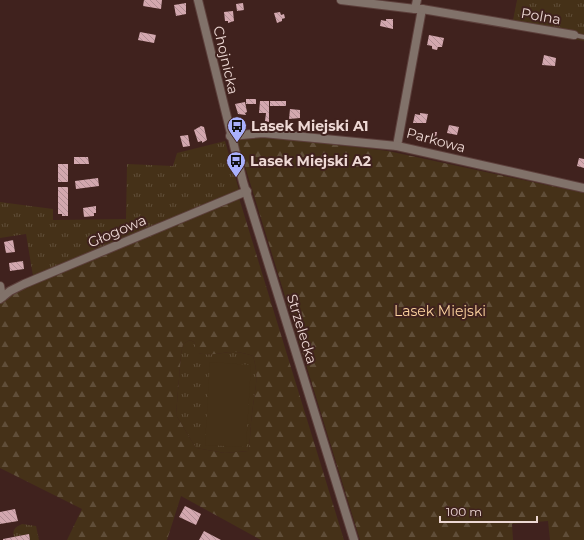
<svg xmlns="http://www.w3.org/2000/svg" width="584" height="540" viewBox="0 0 584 540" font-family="Montserrat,sans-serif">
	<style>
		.grass { fill: url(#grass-tufts) }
		.forest { fill: url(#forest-firs); fill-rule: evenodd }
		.pitch { fill: #453118 }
		.building { fill: url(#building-back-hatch) }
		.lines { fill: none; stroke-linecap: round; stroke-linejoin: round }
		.service-casing { stroke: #5c3f3b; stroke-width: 5.5 }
		.minor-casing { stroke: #5c3f3b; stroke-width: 10 }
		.tertiary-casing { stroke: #5c3f3b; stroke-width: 10 }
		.service { stroke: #81726a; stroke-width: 4 }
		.minor { stroke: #81726a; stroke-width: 8 }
		.tertiary { stroke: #81726a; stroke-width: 8 }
		.labels { text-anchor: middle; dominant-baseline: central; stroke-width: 4; stroke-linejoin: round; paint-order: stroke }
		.street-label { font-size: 14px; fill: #edd8d4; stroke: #40221e }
		.poi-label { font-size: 14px; font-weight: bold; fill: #edd8d4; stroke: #40221e; text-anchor: start }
		.park-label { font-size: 14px; fill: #fdd39f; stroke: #40221e }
	</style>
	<defs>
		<pattern id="grass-tufts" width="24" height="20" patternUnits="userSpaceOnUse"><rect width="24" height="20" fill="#453118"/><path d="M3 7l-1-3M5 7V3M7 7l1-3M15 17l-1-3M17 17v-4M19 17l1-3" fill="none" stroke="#604e39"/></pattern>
		<pattern id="forest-firs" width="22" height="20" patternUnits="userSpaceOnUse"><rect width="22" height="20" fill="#453118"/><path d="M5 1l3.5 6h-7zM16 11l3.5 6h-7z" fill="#604e39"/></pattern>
		<pattern id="building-back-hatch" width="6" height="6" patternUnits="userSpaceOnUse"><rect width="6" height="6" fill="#d3a8af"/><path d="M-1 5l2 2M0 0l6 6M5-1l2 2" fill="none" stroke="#b08e93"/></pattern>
	</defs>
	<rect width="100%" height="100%" fill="#40221e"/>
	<!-- grass -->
	<g class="grass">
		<polygon points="517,0 584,0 584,41 567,38 569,32 521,24 513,20"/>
		<polygon points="225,141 239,190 33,276 26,234 0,238 0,202 53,209 53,220 126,219 127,164 173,166 177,153"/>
		<path d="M190,340l4,2 4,11c22,5 30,-7 55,3 7,23 1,36 -1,58 -2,13 -1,25 -4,37l-23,2 -29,-5 -20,-33 5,-61 2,-10z"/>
		<path d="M22,524l14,2 3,14h-9l-1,-6 -15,3c-2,-7 1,-10 8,-13z"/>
	</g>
	<!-- forest -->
	<g class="forest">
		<polygon points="263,136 388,151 584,193 584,540 550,540 548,521 512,524 513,540 360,540 236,137"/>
		<path d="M239,198l105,342h-83l-80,-44 -14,44h-100l15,-31 -82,-41v-167l10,-9zM190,340l4,2 3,11c23,5 31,-7 56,3 7,23 1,36 -1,58 -2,13 -1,25 -4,37l-23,2 -29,-5 -20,-33 5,-61 2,-10z"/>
	</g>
	<!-- pitch -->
	<polygon class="pitch" points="210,362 251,365 246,447 205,445"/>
	<!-- building -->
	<g class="building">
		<polygon points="144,0 162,0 161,9 143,6"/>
		<polygon points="186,3 186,14 176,16 174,5"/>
		<polygon points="243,3 244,10 237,11 236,4"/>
		<polygon points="233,11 234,21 228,23 228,21 225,21 224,12"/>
		<polygon points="280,12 281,15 284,14 285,18 282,19 282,21 277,23 274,13"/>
		<polygon points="386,19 393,19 393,29 380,26 381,20 386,21"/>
		<polygon points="140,32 156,35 154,43 138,40"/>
		<polygon points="429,35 444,38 442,47 438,47 437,50 432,49 432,46 427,45"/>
		<polygon points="544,55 556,58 555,66 542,65"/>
		<rect x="246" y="99" width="10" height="5"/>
		<polygon points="260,101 269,101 269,122 265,121 266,113 259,113"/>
		<rect x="270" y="101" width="16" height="5"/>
		<polygon points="245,102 247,112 245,113 246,115 238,114 235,104"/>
		<polygon points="290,109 300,110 300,118 289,119"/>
		<polygon points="420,113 428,114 426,123 413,123 415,114 420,115"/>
		<polygon points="449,125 459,127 457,135 447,133"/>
		<polygon points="201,126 204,127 207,140 202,143 202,141 198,142 194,130"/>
		<polygon points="433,132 437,132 435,143 431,142"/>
		<polygon points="188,135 190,146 183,147 180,136"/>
		<polygon points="74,157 88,157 89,164 74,164"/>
		<polygon points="579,158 584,159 584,168 577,166"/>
		<rect x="58" y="164" width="10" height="18"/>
		<polygon points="98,178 99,186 76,189 75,181"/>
		<polygon points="58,187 68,187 68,216 62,216 62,214 58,214"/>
		<polygon points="96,206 96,213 94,213 94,216 84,217 83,208"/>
		<polygon points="13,240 15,252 6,253 4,242"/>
		<polygon points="23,261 24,269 10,271 9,263"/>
		<polygon points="185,506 201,514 196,525 179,517"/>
		<polygon points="15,509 18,521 0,524 0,512"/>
		<polygon points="204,531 221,540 199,540"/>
		<polygon points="29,534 30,540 3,540 3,539"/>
	</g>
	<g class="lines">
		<!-- service casing -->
		<g class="service-casing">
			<polyline id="service" points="574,35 584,37"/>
		</g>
		<!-- minor casing -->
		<g class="minor-casing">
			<g id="minor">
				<polyline points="341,0 415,9 417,0"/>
				<polyline points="415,9 422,9 397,146 584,188"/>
				<polyline points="422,9 574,35"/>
				<polyline points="230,136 263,133 397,146"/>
				<polyline points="0,286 2,297"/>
				<polyline points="0,299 10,291 24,284 247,191"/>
			</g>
		</g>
		<!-- tertiary casing -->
		<g class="tertiary-casing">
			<polyline id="tertiary" points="198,0 243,182 354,540"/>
		</g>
		<!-- service -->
		<use href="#service" class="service"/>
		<!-- minor -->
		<use href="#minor" class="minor"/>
		<!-- tertiary -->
		<use href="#tertiary" class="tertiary"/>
	</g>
	<!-- icons -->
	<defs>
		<g id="bus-pin" transform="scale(1)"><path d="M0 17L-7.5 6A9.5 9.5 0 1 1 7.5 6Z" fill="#a9b0fc" stroke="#40221e"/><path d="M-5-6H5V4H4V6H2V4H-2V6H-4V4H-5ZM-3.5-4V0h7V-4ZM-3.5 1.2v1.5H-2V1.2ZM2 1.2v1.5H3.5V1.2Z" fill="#111"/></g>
	</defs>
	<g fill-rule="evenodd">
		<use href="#bus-pin" x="237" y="126"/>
		<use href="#bus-pin" x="236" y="161"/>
	</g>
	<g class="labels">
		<!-- street labels -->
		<g class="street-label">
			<text transform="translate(541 16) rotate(10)">Polna</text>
			<text transform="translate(226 60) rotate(77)">Chojnicka</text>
			<text transform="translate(436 140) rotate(15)">Parkowa</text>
			<text transform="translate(117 231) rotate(-23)">Głogowa</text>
			<text transform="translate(302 329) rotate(73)">Strzelecka</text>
		</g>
		<!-- poi labels -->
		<g class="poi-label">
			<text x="251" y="126">Lasek Miejski A1</text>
			<text x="250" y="161">Lasek Miejski A2</text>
		</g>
		<!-- park labels -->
		<g class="park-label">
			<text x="440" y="311">Lasek Miejski</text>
		</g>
	</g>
	<!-- scale -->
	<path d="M440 516v6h97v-6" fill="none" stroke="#edd8d4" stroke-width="2"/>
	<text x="446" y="516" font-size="12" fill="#edd8d4" stroke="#40221e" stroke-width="3" paint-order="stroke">100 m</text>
</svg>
